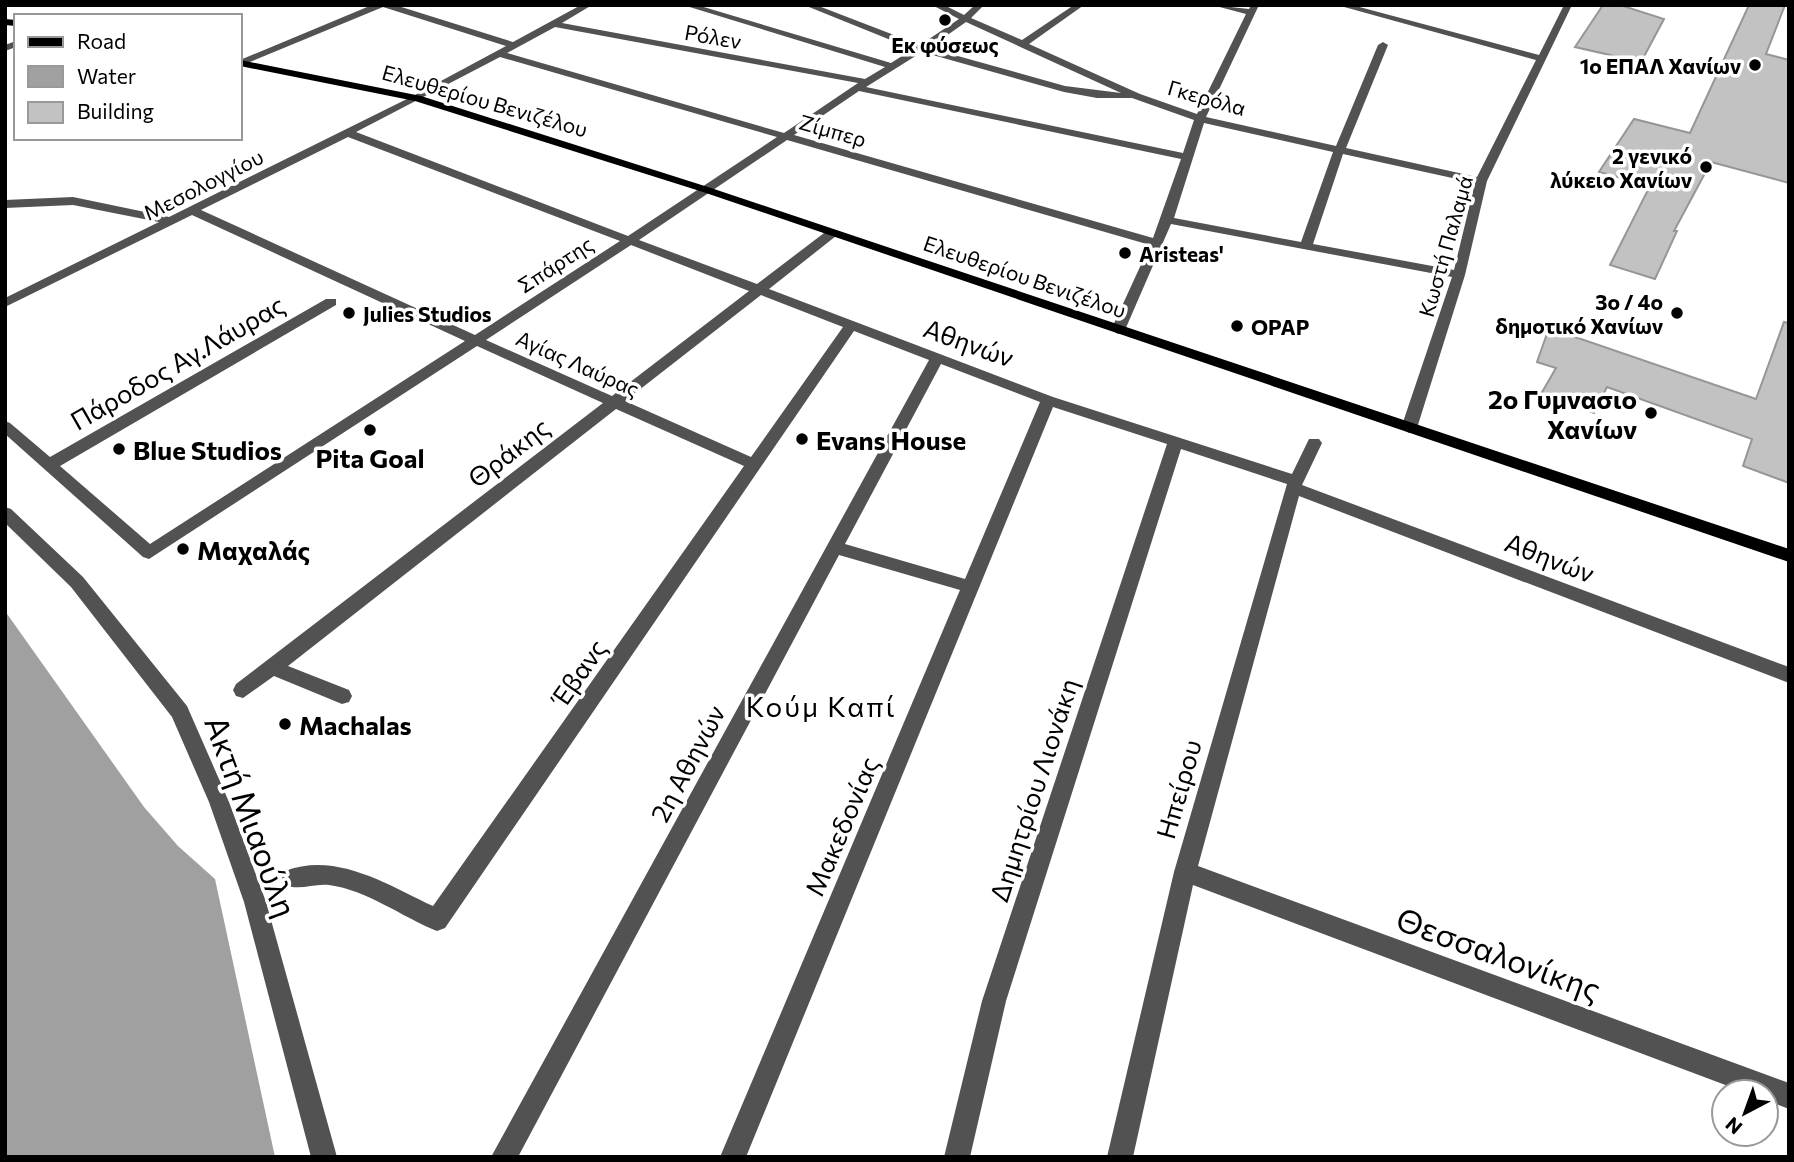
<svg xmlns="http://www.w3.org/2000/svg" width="1794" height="1162" viewBox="0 0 1794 1162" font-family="Commissioner,sans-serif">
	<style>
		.water { fill: #a0a0a0 }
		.building { fill: #c2c2c2; stroke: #969696; stroke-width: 2 }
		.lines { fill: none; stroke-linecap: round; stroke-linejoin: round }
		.minor { fill: #525252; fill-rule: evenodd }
		.major { fill: #000; fill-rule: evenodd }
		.poi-dot { fill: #000; stroke: #fff; stroke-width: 2.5 }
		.labels { text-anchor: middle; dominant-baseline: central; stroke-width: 7; stroke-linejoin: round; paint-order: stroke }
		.far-street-label { font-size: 21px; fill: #000; stroke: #fff }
		.far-poi-label { font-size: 21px; font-weight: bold; fill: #000; stroke: #fff; text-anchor: end }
		.street-label { font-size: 26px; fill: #000; stroke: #fff }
		.poi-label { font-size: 26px; font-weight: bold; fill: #000; stroke: #fff; text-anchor: start }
		.neighbourhood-label { font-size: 28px; letter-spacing: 2px; fill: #000; stroke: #fff }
		.near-street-label { font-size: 32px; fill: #000; stroke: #fff }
	</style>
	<rect width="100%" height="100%" fill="#fff"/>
	<!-- water -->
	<polygon class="water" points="5,611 144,807 178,846 215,879 275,1157 5,1157"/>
	<!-- building -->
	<g class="building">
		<polygon points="1603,5 1620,5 1664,19 1641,62 1575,47"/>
		<polygon points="1749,5 1785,5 1766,54 1789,60 1789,183 1711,162 1674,231 1677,231 1655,279 1610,265 1650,186 1599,172 1634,119 1690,133"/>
		<polygon points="1784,322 1789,323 1789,483 1743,466 1752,439 1607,387 1594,413 1541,394 1556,368 1537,362 1549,328 1756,399"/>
	</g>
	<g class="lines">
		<!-- minor -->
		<g class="minor">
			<path d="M372,5h23l118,37 68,-37h11l-30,18 303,56 20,-12 -202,-62h14l194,58 22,-14 -109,-44h12l104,40 39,-26 -27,-14h12l20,10 11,-10h9l-13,13 51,22 52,-35h10l-55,39 111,50 57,20 49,-100 -34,-9 37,4 2,-4h8l-53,112 130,29 42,-101 5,-3 5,3 -42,103 131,29 59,-117 -199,-55h15l187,50 25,-50h8l-85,176 -22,94 -48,153 -8,5 -8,-5 51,-151 -281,-53 -46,106 -7,4 -7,-4 39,-85 -363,-105 -148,100 118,44 71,-54h8v6l-67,53 284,108 239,77 17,-35h10l3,4 -20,42 487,182v16l-490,-187 -101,370 591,217v26l-23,-9v-8h-22l-551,-207 -60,272h-26l67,-285 113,-388 -106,-35 -175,552 -36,156h-26l38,-156 185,-557 -114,-37 -307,750h-26l240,-567 -121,-35 -321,602h-27l438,-797 -75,-29 -409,597 -8,3c-35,-14 -70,-41 -108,-46 -15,-2 -29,6 -44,0l-3,-7 3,-7c51,-20 103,14 148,35l311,-440 -128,-57 -328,257 61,24 3,6 -3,6 -7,2 -68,-28 -31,22 -7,-2 -3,-6 3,-6 367,-281 -126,-57 -328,213 -6,-2 -138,-123v-13l5,2 40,34 276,-158h10v6l-276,161 90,78 315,-203 -273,-126 -187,92v-9l154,-76 -86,-17 -68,3v-8l68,-3 96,20 244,-121 93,-50 -123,-39 -143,59v-6zM966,22l155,71 -56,-7 -136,-38zM555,27l303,56 -74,50 -277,-80zM922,52l142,40 33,6h35l62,22 -11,33 -317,-66zM500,57l277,80 -149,99 -272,-104zM859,91l322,68 -28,79 -359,-103zM1204,123l129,29 -32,90 -127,-24zM348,137l272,104 -145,94 -274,-125zM1343,154l132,29 -21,87 -141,-26zM631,245l118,46 -137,105 -126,-56zM761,295l82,32 -92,130 -126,-56zM941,364l99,38 -75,177 -120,-35z"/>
			<polygon points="16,41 16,47 5,51 5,45"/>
			<polygon points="5,507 11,509 83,577 187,706 229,802 266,902 337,1157 311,1157 244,902 209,802 172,717 71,587 5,523"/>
		</g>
		<!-- major -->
		<g class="major">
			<polygon points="5,19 16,20 16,26 5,25"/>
			<polygon points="240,60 421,96 711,188 1789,549 1789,562 703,192 415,101 240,66"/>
		</g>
	</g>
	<!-- markers -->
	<g class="poi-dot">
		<circle cx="945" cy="20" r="7"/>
		<circle cx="1755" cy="65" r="7"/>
		<circle cx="1706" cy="167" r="7"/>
		<circle cx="1125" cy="253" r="7"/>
		<circle cx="349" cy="313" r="7"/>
		<circle cx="1677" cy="313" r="7"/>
		<circle cx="1237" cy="326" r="7"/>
		<circle cx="1651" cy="413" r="7"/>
		<circle cx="370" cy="430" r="7"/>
		<circle cx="802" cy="439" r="7"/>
		<circle cx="119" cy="449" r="7"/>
		<circle cx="183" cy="549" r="7"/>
		<circle cx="285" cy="724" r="7"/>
	</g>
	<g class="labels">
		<!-- far-street labels -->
		<g class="far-street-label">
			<text transform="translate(713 36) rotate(10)">Ρόλεν</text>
			<text transform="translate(1207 97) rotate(16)">Γκερόλα</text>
			<text transform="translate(485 100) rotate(16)">Ελευθερίου Βενιζέλου</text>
			<text transform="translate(833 130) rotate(16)">Ζίμπερ</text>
			<text transform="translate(203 184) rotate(-27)">Μεσολογγίου</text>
			<text transform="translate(1445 246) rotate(-74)">Κωστή Παλαμά</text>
			<text transform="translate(555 264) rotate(-33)">Σπάρτης</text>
			<text transform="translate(1025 276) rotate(19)">Ελευθερίου Βενιζέλου</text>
			<text transform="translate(578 363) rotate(24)">Αγίας Λαύρας</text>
		</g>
		<!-- far-poi labels -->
		<g class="far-poi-label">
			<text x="945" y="44" text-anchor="middle">Εκ φύσεως</text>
			<text x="1741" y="65">1ο ΕΠΑΛ Χανίων</text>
			<text x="1692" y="155">2 γενικό<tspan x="1692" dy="24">λύκειο Χανίων</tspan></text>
			<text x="1139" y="253" text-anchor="start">Aristeas'</text>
			<text x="1663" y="301">3ο / 4ο<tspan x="1663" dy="24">δημοτικό Χανίων</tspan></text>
			<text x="363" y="313" text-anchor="start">Julies Studios</text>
			<text x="1251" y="326" text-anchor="start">OPAP</text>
		</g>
		<!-- street labels -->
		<g class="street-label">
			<text transform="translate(969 342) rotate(20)">Αθηνών</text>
			<text transform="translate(177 362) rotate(-30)">Πάροδος Αγ.Λάυρας</text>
			<text transform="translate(508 452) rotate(-38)">Θράκης</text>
			<text transform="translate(1550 557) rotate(21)">Αθηνών</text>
			<text transform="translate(578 672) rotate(-55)">Έβανς</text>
			<text transform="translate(687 763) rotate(-62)">2η Αθηνών</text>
			<text transform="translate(1178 789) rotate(-74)">Ηπείρου</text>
			<text transform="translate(1033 790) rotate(-72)">Δημητρίου Λιονάκη</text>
			<text transform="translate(841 826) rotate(-67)">Μακεδονίας</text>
		</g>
		<!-- poi labels -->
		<g class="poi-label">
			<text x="1637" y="398" text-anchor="end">2ο Γυμνασιο<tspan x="1637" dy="30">Χανίων</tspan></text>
			<text x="816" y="439">Evans House</text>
			<text x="133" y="449">Blue Studios</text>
			<text x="370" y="457" text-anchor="middle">Pita Goal</text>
			<text x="197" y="549">Μαχαλάς</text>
			<text x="299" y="724">Machalas</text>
		</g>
		<!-- neighbourhood labels -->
		<g class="neighbourhood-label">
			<text x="821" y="706">Κούμ Καπί</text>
		</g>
		<!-- near-street labels -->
		<g class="near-street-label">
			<text transform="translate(252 816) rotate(70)">Ακτή Μιαούλη</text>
			<text transform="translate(1499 953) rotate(20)">Θεσσαλονίκης</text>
		</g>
	</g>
	<!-- border -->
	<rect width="1794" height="1162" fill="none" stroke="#000000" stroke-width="14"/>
	<!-- legend -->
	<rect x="14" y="14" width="228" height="126" fill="#ffffff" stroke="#999999" stroke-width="2"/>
	<rect x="28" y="37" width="35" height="10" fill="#000000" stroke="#999999" stroke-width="2"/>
	<text x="77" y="49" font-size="21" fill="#000000">Road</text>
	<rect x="28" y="66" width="35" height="21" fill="#a0a0a0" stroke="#999999" stroke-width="2"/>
	<text x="77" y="84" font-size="21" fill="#000000">Water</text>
	<rect x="28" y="102" width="35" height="21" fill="#c2c2c2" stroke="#999999" stroke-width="2"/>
	<text x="77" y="119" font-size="21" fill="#000000">Building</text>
	<!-- north arrow -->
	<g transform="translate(1745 1113) rotate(221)"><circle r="33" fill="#ffffff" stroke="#999999" stroke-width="2"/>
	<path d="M0-5L12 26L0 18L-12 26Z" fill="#000000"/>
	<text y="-10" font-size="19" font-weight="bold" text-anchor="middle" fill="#000000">N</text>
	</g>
</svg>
